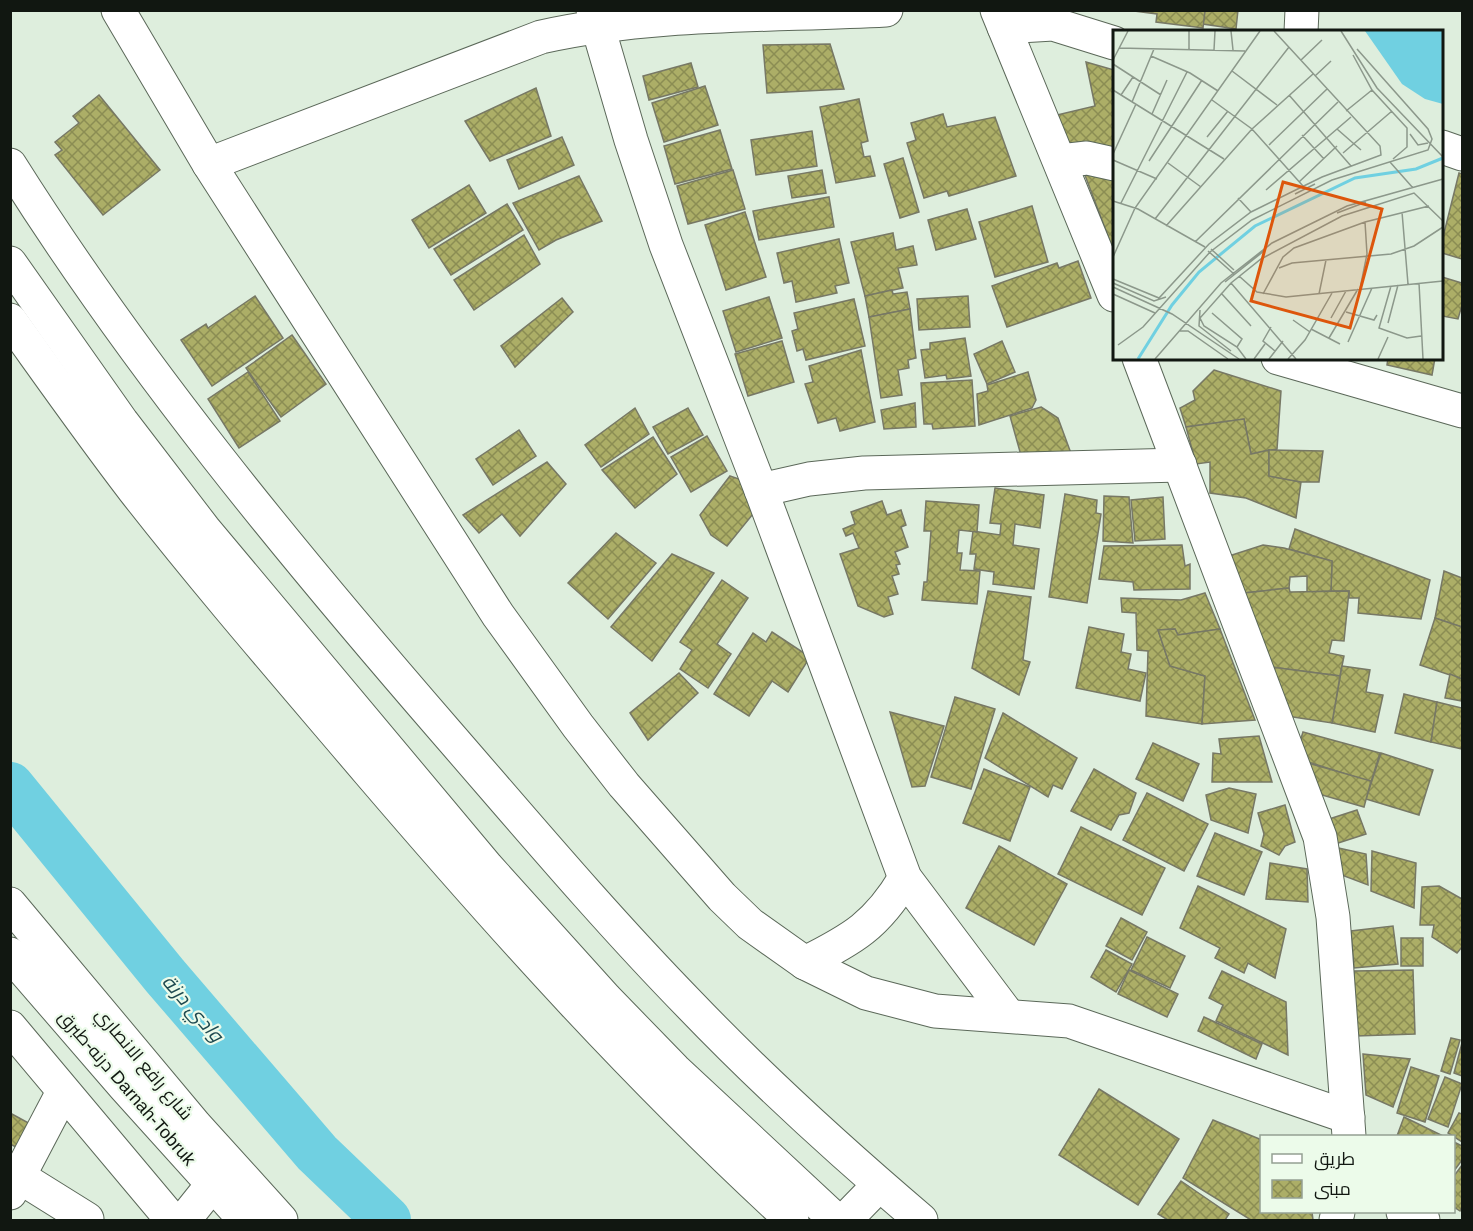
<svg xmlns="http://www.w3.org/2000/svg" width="1473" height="1231" viewBox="0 0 1473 1231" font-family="Helvetica,Cairo,sans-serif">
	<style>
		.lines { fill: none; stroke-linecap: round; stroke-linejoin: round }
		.river { stroke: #70d0e1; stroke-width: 48 }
		.building { fill: url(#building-cross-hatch); stroke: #777865; stroke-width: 1.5 }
		.minor-casing { stroke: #5b6859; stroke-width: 35 }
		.minor { stroke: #fff; stroke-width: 33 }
		.labels { text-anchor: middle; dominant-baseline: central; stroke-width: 4.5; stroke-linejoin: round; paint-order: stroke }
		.street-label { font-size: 18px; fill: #111711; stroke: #ecfbea }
		.water-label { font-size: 20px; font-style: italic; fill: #1d4950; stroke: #ecfbea }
		.inset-river { fill: none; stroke: #70d0e1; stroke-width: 3 }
		.inset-road { fill: none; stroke: #8c988b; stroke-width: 1.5 }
		.view { fill: #dd560c; fill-opacity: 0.15; stroke: #dd560c; stroke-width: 3 }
		.inset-edge { fill: none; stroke: #111711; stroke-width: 3 }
	</style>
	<defs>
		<pattern id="building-cross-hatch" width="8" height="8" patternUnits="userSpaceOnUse" patternTransform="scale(1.5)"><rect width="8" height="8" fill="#acae67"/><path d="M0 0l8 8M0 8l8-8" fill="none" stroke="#8b8d53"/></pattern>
	</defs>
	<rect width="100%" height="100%" fill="#deeedd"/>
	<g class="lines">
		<!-- river -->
		<polyline class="river" points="10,786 165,976 317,1153 387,1220"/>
	</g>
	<!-- building -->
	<g class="building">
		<polygon points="1205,10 1238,10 1236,29 1203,24"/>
		<polygon points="1205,10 1203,28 1156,22 1157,14 1134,11"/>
		<polygon points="830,44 844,89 767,93 763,45"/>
		<polygon points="1086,62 1114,70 1114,160 1069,146 1057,115 1095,106"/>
		<polygon points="691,63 698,87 649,100 643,76"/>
		<polygon points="705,86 718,125 664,142 652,103"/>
		<polygon points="536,88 551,136 490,161 465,121"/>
		<polygon points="99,95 160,170 103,215 55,155 62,150 55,142 79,123 73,116"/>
		<polygon points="859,99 868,141 861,143 864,157 870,156 875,176 836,183 820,107"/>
		<polygon points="943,114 947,127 995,117 1016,176 949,196 947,191 924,198 907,143 916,140 911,123"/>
		<polygon points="720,130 732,169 675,184 664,146"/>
		<polygon points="812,131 817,166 756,175 751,140"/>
		<polygon points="562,137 574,165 519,189 507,160"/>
		<polygon points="903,158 919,212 900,218 884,164"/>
		<polygon points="733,170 745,209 688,224 677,186"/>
		<polygon points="822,170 826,193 792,198 788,176"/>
		<polygon points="1083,170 1114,179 1114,252"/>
		<polygon points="1459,173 1462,174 1462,259 1442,253 1442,241"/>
		<polygon points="579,176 602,221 556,240 539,250 513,203"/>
		<polygon points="469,185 486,213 429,248 412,220"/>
		<polygon points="829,197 834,227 759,240 753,211"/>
		<polygon points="507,204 523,230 451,275 434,249"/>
		<polygon points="1032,206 1048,262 995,277 979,222"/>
		<polygon points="967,209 976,239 936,250 928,220"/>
		<polygon points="745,212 766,277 726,290 705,225"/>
		<polygon points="893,233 896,250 913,246 917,265 898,268 903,288 865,296 851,242"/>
		<polygon points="524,235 540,264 474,310 454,280"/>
		<polygon points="839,239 849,283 835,286 837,293 796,302 792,281 784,283 777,253"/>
		<polygon points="1078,261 1091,298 1007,327 992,286 1057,263 1059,268"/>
		<polygon points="1442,277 1462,283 1462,305 1458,319 1442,316"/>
		<polygon points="892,290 893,294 907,292 910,309 869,317 865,296"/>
		<polygon points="255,296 283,338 212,386 181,340 206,324 208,328"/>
		<polygon points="968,296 970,327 919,330 917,299"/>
		<polygon points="769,297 782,338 736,352 723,311"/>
		<polygon points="562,298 573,312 515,367 501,346"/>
		<polygon points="854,299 865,346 806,360 803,349 797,351 792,331 798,329 794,313"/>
		<polygon points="910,309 916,358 908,360 909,368 898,370 902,395 881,398 869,317"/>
		<polygon points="292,335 326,384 281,417 246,368"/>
		<polygon points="965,338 971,376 947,379 946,375 925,378 921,350 930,349 930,343"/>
		<polygon points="782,341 794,382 748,396 735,354"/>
		<polygon points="1002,341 1015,372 987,384 974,354"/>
		<polygon points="861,350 875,422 840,431 836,418 818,423 805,384 813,382 809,366"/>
		<polygon points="1388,358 1435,358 1432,375 1387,365"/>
		<polygon points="1214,370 1281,391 1277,449 1251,454 1244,419 1186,427 1180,408 1195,400 1193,391"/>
		<polygon points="248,372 280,421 239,448 208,399"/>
		<polygon points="1028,372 1036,400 1032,408 979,425 977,394 988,391 987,385"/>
		<polygon points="972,380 975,426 933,429 932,424 924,424 921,383"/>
		<polygon points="915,403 916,427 884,429 881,410"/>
		<polygon points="1041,407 1058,418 1072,456 1022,459 1010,416"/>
		<polygon points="635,408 649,434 601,467 585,445"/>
		<polygon points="688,408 703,435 668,454 653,427"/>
		<polygon points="1244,419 1251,454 1269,450 1269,476 1301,482 1296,518 1246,498 1210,493 1210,462 1196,464 1186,427"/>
		<polygon points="519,430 536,456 493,485 476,459"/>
		<polygon points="707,436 727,471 691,492 671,457"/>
		<polygon points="653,437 677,474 635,508 602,470"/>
		<polygon points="1269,450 1323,451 1319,482 1301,482 1269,476"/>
		<polygon points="547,462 566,484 520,536 502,514 479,533 463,515"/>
		<polygon points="730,476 739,479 757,509 727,546 711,535 700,515"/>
		<polygon points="995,488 1044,495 1040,528 1015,524 1013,545 1039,549 1034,589 993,584 994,572 974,569 976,554 970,554 973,531 1000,535 1001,524 990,523"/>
		<polygon points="1065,494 1097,500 1096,513 1101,514 1087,603 1049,597"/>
		<polygon points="1104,496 1129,497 1133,543 1103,541"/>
		<polygon points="1163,497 1165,539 1135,541 1131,500"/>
		<polygon points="882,501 887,515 901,510 906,525 901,527 908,547 895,552 900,564 896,565 899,574 892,576 898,594 888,597 893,614 884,617 858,606 840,554 859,548 853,533 846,536 843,529 855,524 851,512"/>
		<polygon points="926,501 979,505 977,532 959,530 957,553 962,553 960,570 980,571 977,604 922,600 924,582 927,582 931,531 924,531"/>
		<polygon points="1295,529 1430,580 1421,619 1358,613 1359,598 1349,598 1349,591 1331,591 1332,561 1289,549"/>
		<polygon points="616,533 656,563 608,619 568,583"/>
		<polygon points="1182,545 1185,566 1190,564 1190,589 1134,590 1133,582 1099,579 1104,546"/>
		<polygon points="1263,545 1284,548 1332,561 1331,591 1307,592 1307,576 1290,577 1289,588 1244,593 1229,556"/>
		<polygon points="672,554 714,573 652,661 611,627"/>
		<polygon points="1444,571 1462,578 1462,627 1435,618"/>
		<polygon points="722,580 748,598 717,644 731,654 708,688 680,669 692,650 680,642"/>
		<polygon points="1289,588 1290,592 1349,591 1344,641 1332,640 1329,653 1344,656 1340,676 1271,667 1244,593"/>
		<polygon points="988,591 1031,597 1023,660 1030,662 1019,695 972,668"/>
		<polygon points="1205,593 1220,629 1178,635 1175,629 1158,630 1170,666 1205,676 1202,724 1146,716 1148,651 1137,650 1136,613 1122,612 1121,598 1181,600"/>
		<polygon points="1435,618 1462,627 1462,679 1420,665"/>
		<polygon points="1089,627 1124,634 1121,652 1131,654 1128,669 1146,673 1140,701 1076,688"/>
		<polygon points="1175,629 1178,635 1220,629 1255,720 1202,724 1205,676 1170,666 1158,630"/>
		<polygon points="772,632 810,657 788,692 772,681 749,716 714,694 753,633 766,642"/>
		<polygon points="1342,666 1370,670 1366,692 1383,695 1375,732 1332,723"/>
		<polygon points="1271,667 1340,676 1332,723 1287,716"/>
		<polygon points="679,673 698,693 648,740 630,713"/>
		<polygon points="1450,674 1462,679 1462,701 1445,698"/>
		<polygon points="1404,694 1437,702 1431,742 1395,733"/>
		<polygon points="955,697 995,709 971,789 931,777"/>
		<polygon points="1437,702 1462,708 1462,749 1431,742"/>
		<polygon points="890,712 944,726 925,786 912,787"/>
		<polygon points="1003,713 1077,758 1062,789 1053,785 1048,797 985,758"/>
		<polygon points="1303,732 1380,753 1371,782 1305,761 1299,745"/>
		<polygon points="1259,736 1272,782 1212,782 1213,753 1221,754 1219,739"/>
		<polygon points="1153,743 1199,764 1183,801 1136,779"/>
		<polygon points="1381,753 1433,770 1419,815 1366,799"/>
		<polygon points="1308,763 1371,781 1364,807 1315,793"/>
		<polygon points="984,769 1030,787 1010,841 963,823"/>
		<polygon points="1094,769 1136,793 1129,813 1119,815 1111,830 1071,811"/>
		<polygon points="1229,788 1256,794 1248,833 1211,820 1206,795"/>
		<polygon points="1147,793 1208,824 1184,871 1123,840"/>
		<polygon points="1285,805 1295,842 1285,846 1279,855 1261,846 1264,834 1258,813"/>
		<polygon points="1357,810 1366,834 1335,844 1326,820"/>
		<polygon points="1081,827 1165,868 1142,915 1058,874"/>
		<polygon points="1215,833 1262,852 1244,895 1197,876"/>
		<polygon points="999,846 1067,884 1034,945 966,908"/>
		<polygon points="1334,847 1366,854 1368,885 1339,874"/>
		<polygon points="1372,851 1416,863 1414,908 1371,891"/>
		<polygon points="1270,863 1307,869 1308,902 1266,899"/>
		<polygon points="1198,886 1286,929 1275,978 1248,963 1244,973 1215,958 1220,948 1180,928"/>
		<polygon points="1439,886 1462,899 1462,947 1457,953 1432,937 1434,925 1420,925 1422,887"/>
		<polygon points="1121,918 1147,932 1132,960 1106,946"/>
		<polygon points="1393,926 1398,964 1354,968 1351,931"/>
		<polygon points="1147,937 1185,956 1170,988 1131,970"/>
		<rect x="1401" y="938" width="22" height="28"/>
		<polygon points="1106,950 1132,964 1116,992 1091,977"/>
		<polygon points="1129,970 1178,994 1167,1017 1118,994"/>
		<polygon points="1413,970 1415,1034 1356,1036 1354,971"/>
		<polygon points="1222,971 1286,1002 1288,1055 1216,1021 1223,1005 1209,998"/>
		<polygon points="1204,1017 1262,1044 1256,1059 1198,1031"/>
		<polygon points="1451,1038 1460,1040 1450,1074 1441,1071"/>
		<polygon points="1462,1043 1462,1076 1454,1073"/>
		<polygon points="1363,1054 1410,1059 1393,1107 1366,1095"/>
		<polygon points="1411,1067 1439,1076 1425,1122 1397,1113"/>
		<polygon points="1445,1077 1462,1084 1448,1127 1428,1119"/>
		<polygon points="1099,1089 1179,1139 1138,1205 1059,1155"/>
		<polygon points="10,1113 36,1127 24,1151 10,1144"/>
		<polygon points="1459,1113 1462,1114 1462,1142 1448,1133"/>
		<polygon points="1404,1117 1443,1136 1397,1136"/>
		<polygon points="1213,1120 1262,1140 1262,1212 1312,1212 1313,1220 1251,1220 1183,1178"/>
		<polygon points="1454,1142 1462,1146 1462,1160 1454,1171"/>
		<polygon points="1462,1165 1462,1207 1460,1211 1454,1207 1454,1176"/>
		<polygon points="1181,1181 1229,1214 1225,1220 1168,1220 1158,1214"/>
	</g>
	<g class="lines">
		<!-- minor casing -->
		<g class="minor-casing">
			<g id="minor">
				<polyline points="118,10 209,164 498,615 578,726 624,785 722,897 750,924 805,963 866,993 935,1011 1069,1021 1348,1117"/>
				<polyline points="593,10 631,140 666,245 761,490 905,878 1008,1015"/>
				<polyline points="997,10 1114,295"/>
				<polyline points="1004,27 1053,24 1114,43"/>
				<polyline points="1301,32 1302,10"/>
				<polyline points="1442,147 1462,154"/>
				<polyline points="1060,161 1087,158 1114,164"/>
				<path d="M209,164l332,-127c112,-25 230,-21 345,-27"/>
				<path d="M10,165c128,203 280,387 437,568 79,91 158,185 243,272 73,76 151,147 231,215"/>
				<polyline points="10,263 122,422 204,529 487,867 606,999 675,1070 836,1220"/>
				<path d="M10,320c41,57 81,114 124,170 75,96 155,188 234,281 136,159 270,308 424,449"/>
				<polyline points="1139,358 1320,837 1333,917 1349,1136"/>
				<polyline points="1278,358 1462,411"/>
				<polyline points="761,490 809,479 864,473 1180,465"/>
				<polyline points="10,904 195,1125 281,1220"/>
				<polyline points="10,954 125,1087 245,1220"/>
				<path d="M805,963c48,-24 72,-38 100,-85"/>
				<polyline points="10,1027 172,1220"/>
				<polyline points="18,1176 87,1219"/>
				<polyline points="10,1193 63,1092"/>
				<polyline points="1403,1212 1423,1220"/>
				<polyline points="184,1220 212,1185"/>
				<polyline points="845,1220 879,1185"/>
				<polyline points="1336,1220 1338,1212"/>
			</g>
		</g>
		<!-- minor -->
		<use href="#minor" class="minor"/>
	</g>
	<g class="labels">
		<!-- street labels -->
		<g class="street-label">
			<text transform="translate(144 1064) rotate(50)">شارع رافع الانصاري</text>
			<text transform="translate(127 1088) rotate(49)">درنه-طبرق Darnah-Tobruk</text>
		</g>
		<!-- water labels -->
		<g class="water-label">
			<text transform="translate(193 1008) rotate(49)">وادي درنة</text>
		</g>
	</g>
	<!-- overview -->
	<g transform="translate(1113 30)">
		<rect width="330" height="330" fill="#deeedd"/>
		<path d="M252,1h78v73l-18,-5 -23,-15z" fill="#70d0e1"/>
		<path class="inset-river" d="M25,329l34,-54 27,-33 56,-46 100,-48 61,-9 27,-11"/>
		<path class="inset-road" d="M118,1l2,19M228,1l36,57 66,69M6,18l126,3M76,20v-19M101,20l1,-19M240,25l19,35 35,38v19l-14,12M38,26l39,17 28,18M0,30l15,-29M188,30l21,-20M0,34l48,31M119,41l45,34M202,46l16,-15M0,60l111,69M8,65l12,-18M176,65l62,71M99,70l40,29 51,57M19,72l22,-53M233,81l26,-21M39,84l15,-34M224,99l24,21M297,104l8,11 10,-2M189,105l22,24M94,107l21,-26M156,115l58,-56M230,123l49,-42M0,124l23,-50M0,130l44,19M36,131l53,-81M277,132l23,26M55,133l33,24M186,152l38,-36M153,160l85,-73M182,164l20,-10M125,168l13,14M0,171l25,8 67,38M8,173l66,-131M289,182l6,72M224,183l29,-11M42,189l134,-172M53,196l86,-97 61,-55M82,212l143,-140M98,219l23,21M95,221l26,23M0,227l22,-49 125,-177M166,238l13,-5 99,-9 23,-8 29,-19M126,246l18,16 29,5 157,-16M0,249l46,19 50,-54 42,-32 71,-35 59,-22 -1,-9 -106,-115M112,252l39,-31M0,253l41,18 12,-4M118,253l65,76M306,253l4,76M278,256l-12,42 28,10 14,-2M0,257l59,27 67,45M247,259l7,-35 -2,-32M108,263l30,33M0,264l42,19M150,264l20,-37 11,-9 71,-26 64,-16M206,264l7,-34M87,280l-1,16 32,25M233,282l28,8 3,-5M99,283l30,26 -5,8M218,288l15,-27M180,290l17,12M275,293l10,-38M158,297l-8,14 12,10M198,299l29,15M67,301h8l40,28M216,308l29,-49M235,312l24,-54M5,315l25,-18 67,-75 42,-32 80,-40 96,-30 4,-11 -4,-10 -71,-80M42,329l66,-76 51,-40 75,-37 96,-27M133,329l-9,-12 -33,-21 -4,-8 31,-35 30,-24 81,-43 72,-23 29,28M141,329l11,-15M156,329l14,-18M175,329l17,-19 27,-47M265,329l10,-22"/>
		<path class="view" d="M170,152l99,27 -32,119 -99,-27z"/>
		<rect width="330" height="330" class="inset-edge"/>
	</g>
	<!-- border -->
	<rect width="1473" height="1231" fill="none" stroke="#111711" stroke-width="24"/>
	<!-- legend -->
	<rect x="1260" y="1135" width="195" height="78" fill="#ecfbea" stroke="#94a093" stroke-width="1.5"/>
	<rect x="1272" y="1154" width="30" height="9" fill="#ffffff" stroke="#94a093" stroke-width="1.5"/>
	<text x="1314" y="1165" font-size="18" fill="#111711">طريق</text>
	<rect x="1272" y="1180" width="30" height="18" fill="url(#building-cross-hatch)" stroke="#94a093" stroke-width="1.5"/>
	<text x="1314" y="1195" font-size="18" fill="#111711">مبنى</text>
</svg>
